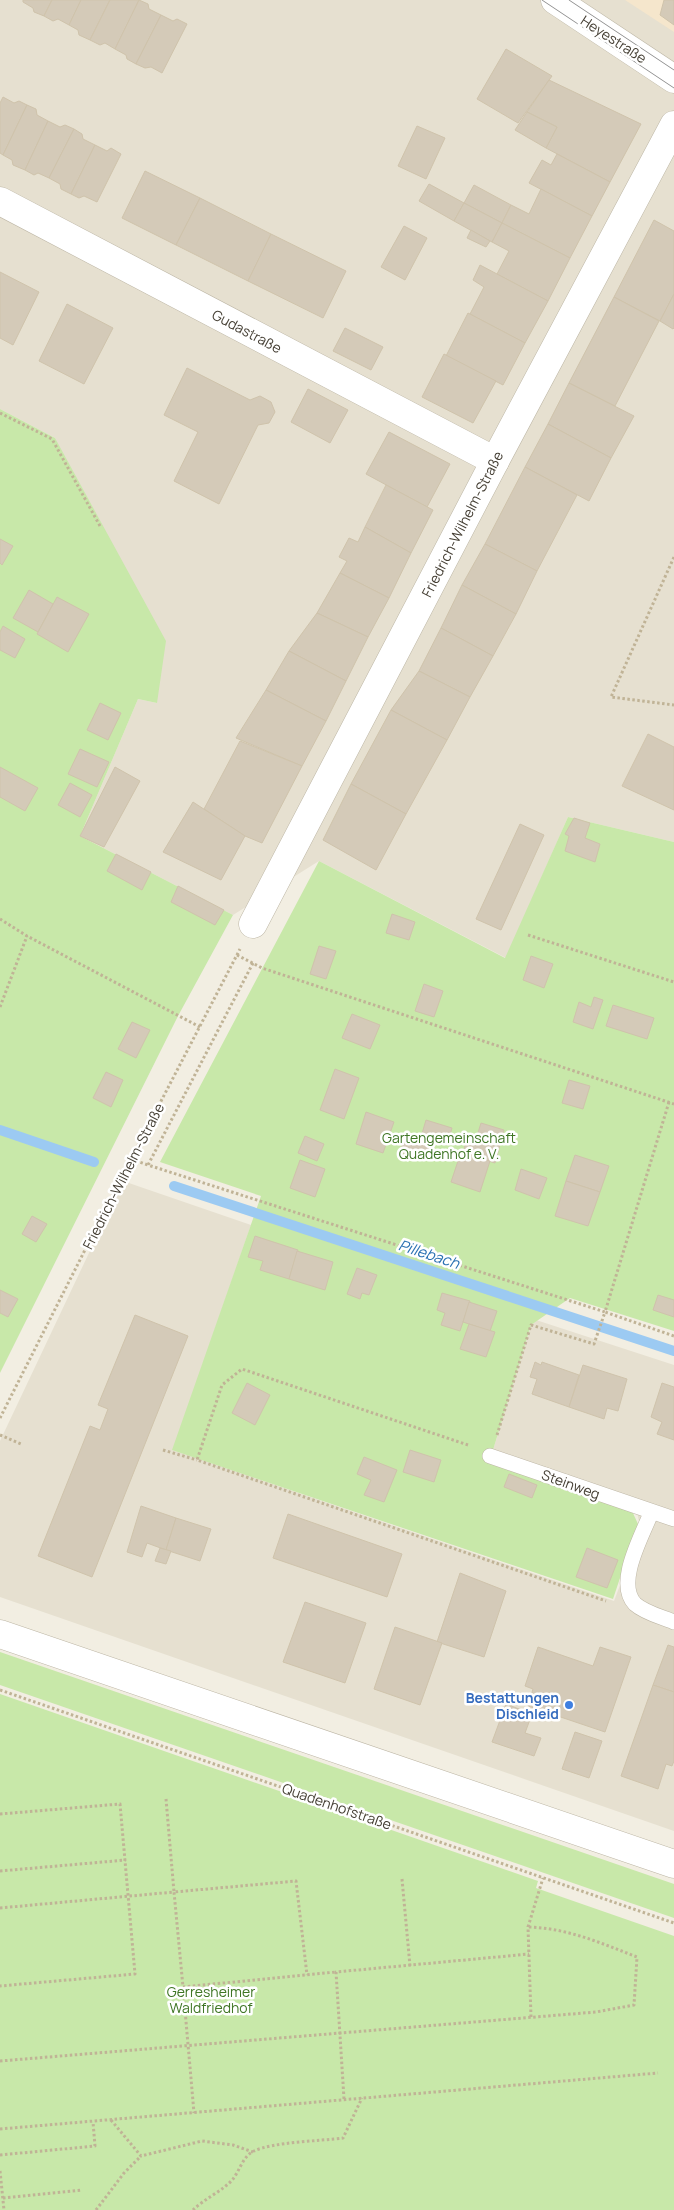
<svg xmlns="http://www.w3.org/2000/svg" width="674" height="2210" viewBox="0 0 674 2210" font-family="Manrope,sans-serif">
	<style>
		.residential { fill: #e6e0d0 }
		.commercial { fill: #f5e6cc }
		.green { fill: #c8e8a9 }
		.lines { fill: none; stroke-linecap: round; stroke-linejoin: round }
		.stream { stroke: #9ccaf2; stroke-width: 10 }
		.building { fill: #d4cab8; stroke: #cfc3ab }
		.service-casing { stroke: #bdb6a5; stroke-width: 16 }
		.minor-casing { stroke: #bdb6a5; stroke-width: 29 }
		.tertiary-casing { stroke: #bdb6a5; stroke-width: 29 }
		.path { stroke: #c0b396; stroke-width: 3; stroke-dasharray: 2.5 2.5; stroke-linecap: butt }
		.service { stroke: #fff; stroke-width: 15 }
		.minor { stroke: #fff; stroke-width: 28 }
		.tertiary { stroke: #fff; stroke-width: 28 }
		.tram { stroke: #939393; stroke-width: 1 }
		.shop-dot { fill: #3f7fe0; stroke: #fff; stroke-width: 2 }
		.labels { text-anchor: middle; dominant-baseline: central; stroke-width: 5; stroke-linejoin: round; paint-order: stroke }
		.street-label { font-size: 14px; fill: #443e33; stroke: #fff }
		.park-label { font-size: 14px; fill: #3f7625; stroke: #fff }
		.shop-label { font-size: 14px; font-weight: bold; fill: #366cbe; stroke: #fff; text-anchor: end }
		.water-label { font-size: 15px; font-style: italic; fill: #2a71b2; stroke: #fff }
	</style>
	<rect width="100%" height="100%" fill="#f2eee2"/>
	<!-- residential -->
	<g class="residential">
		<polygon points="0,0 674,0 674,842 568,817 506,958 319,861 233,915 80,836 138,699 157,703 55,438 0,409"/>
		<polygon points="123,1181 251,1225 173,1450 614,1601 641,1530 635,1504 493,1450 531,1325 536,1320 674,1365 674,1831 0,1597 0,1441"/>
	</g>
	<!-- commercial -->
	<polygon class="commercial" points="625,0 674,0 674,32"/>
	<!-- green -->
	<g class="green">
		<polygon points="0,409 55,438 166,641 157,703 138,699 80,836 233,915 178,1016 0,1373"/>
		<polygon points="568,817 674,842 674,1331 570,1298 531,1325 493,1450 632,1511 638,1524 613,1599 172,1450 261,1196 160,1162 319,861 505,958"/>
		<polygon points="0,1652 674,1884 674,1918 0,1685"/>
		<polygon points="0,1694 538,1881 536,1888 674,1936 674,2210 0,2210"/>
	</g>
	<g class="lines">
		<!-- stream -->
		<g class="stream">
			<polyline points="0,1130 94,1162"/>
			<polyline points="174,1186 674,1351"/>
		</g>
	</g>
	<!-- building -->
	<g class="building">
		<polygon points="23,0 52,0 44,16 34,12 33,8 23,2"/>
		<polygon points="52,0 81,0 69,25 58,19 53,21 44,16"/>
		<polygon points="81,0 110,0 90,40 79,35 78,30 69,25"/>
		<polygon points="110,0 139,0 115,49 105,43 100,45 90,40"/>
		<polygon points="139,0 148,4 149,9 161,15 136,64 127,59 126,55 115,49"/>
		<polygon points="664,0 674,0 674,25 660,15"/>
		<polygon points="161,15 173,21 177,19 187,24 162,73 151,67 145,68 136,64"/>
		<polygon points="506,49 552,76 518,123 477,99"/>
		<polygon points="549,80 641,124 610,182 546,148 557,127 527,112"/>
		<polygon points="3,97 14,103 19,101 27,105 3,155 0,153 0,103"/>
		<polygon points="27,105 36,109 37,115 48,121 25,170 13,165 12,160 3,155"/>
		<polygon points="527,112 557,127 546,148 515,130"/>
		<polygon points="48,121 60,127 65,125 74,129 49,178 38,173 34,175 25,170"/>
		<polygon points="417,126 445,138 426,179 398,166"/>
		<polygon points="74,129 82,134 83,139 95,145 71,194 61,189 60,184 49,178"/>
		<polygon points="95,145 107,151 111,148 121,154 97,202 84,196 79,198 71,194"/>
		<polygon points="557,154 610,182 592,216 529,183 542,160 551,165"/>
		<polygon points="145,171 200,198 176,245 122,218"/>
		<polygon points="429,184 464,203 454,221 419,201"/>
		<polygon points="474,185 511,205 502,223 464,203"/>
		<polygon points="541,189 592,216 570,258 502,223 511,205 529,214"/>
		<polygon points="200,198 271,234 248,281 176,245"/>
		<polygon points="464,203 502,223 492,242 454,221"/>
		<polygon points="654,220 674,231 674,294 660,321 614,297"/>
		<polygon points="502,223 570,258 548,301 497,274 509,251 492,242"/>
		<polygon points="404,226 427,238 405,280 381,267"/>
		<polygon points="471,230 490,241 486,247 467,238"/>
		<polygon points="271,234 346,271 323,318 248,281"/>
		<polygon points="480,265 548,301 525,343 470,314 484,287 473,280"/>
		<polygon points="0,272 39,292 13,345 0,338"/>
		<polygon points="674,294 674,328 673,329 660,321"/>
		<polygon points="614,297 659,321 615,406 569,383"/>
		<polygon points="67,304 113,328 84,384 39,361"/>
		<polygon points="468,313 525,343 503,385 446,356"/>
		<polygon points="345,328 383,347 371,370 333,351"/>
		<polygon points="444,354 496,381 473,423 422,397"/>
		<polygon points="187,368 250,400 260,396 271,402 275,412 269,423 258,425 219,504 174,481 198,432 164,415"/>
		<polygon points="569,383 634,416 611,458 548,424"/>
		<polygon points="308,389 348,410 330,443 291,422"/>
		<polygon points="548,424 611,458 589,501 525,467"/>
		<polygon points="389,432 450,464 427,507 366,474"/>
		<polygon points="525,467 577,495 537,571 485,544"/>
		<polygon points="386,485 433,510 411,553 365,527"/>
		<polygon points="365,527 411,553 389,598 340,573 347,561 339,557 349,538 358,542"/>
		<polygon points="0,539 13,546 2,565 0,563"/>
		<polygon points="485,544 537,571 516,614 462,585"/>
		<polygon points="340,573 389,598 368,637 317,613"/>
		<polygon points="462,585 516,614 493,656 441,628"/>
		<polygon points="29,590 53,604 38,632 13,618"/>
		<polygon points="57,597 89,614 68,652 37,634"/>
		<polygon points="317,613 368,637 346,681 289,651"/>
		<polygon points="3,626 25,639 15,658 0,650 0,632"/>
		<polygon points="441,628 493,656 470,697 419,671"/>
		<polygon points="289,651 346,681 326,721 266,690"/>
		<polygon points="419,671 470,697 447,740 391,710"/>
		<polygon points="266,690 326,721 302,766 236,738"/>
		<polygon points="100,703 121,713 108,740 87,730"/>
		<polygon points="391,710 447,740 406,814 351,784"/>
		<polygon points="648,734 674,747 674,810 622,786"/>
		<polygon points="240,741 302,766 262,843 245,836 204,809"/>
		<polygon points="80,749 109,762 97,787 68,774"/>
		<polygon points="0,767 38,788 25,811 0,797"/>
		<polygon points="115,767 140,781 104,847 80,836"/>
		<polygon points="70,783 92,795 80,817 58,805"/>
		<polygon points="351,784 406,814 376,870 323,840"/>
		<polygon points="193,802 245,836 221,880 163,852"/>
		<polygon points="574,818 590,823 585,838 600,844 595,862 565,851 569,836 565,834"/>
		<polygon points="520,824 544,835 501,930 476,919"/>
		<polygon points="116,854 151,872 142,890 107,871"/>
		<polygon points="178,886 224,910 215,925 171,902"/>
		<polygon points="392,914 415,922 409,940 386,933"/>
		<polygon points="319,946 336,951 326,979 310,974"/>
		<polygon points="531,956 553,964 544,988 523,980"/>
		<polygon points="424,984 443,991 434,1017 415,1011"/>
		<polygon points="594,997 603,1000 593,1029 573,1022 579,1002 591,1007"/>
		<polygon points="613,1005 654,1018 647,1039 606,1026"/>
		<polygon points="352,1014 380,1025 370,1049 342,1038"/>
		<polygon points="132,1022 150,1030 136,1058 118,1049"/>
		<polygon points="335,1069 359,1078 344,1119 320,1110"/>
		<polygon points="106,1072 123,1080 111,1107 93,1098"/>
		<polygon points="569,1080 590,1086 583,1109 562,1103"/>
		<polygon points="366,1112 394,1122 383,1153 356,1144"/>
		<polygon points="426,1120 452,1128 447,1145 421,1137"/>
		<polygon points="481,1123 504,1130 495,1163 463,1153 468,1134 477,1136"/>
		<polygon points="406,1133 433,1141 426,1160 400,1152"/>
		<polygon points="305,1136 324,1144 317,1161 298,1153"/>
		<polygon points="461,1152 490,1161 480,1192 451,1182"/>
		<polygon points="575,1155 609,1166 600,1192 566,1181"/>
		<polygon points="300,1160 325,1169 315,1197 290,1188"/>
		<polygon points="521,1169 547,1178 539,1199 515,1190"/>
		<polygon points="566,1181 600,1192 588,1226 555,1216"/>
		<polygon points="32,1216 47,1224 36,1242 22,1234"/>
		<polygon points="255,1236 298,1250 289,1279 260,1270 263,1261 248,1257"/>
		<polygon points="297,1251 333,1262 325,1290 289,1279"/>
		<polygon points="357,1268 377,1275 369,1295 362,1293 360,1299 347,1294"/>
		<polygon points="0,1290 18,1299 8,1317 0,1313"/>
		<polygon points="442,1293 470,1301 460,1331 441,1325 445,1313 437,1310"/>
		<polygon points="658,1295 674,1300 674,1317 653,1310"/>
		<polygon points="469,1302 497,1311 490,1331 463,1322"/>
		<polygon points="135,1315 188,1336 92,1577 38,1556 90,1426 100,1430 108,1409 98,1405"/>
		<polygon points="469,1324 495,1332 486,1357 460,1349"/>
		<polygon points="535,1362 541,1365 542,1362 579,1375 569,1407 532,1394 537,1379 530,1377"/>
		<polygon points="583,1365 627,1379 618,1411 607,1408 604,1419 569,1407"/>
		<polygon points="247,1383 270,1395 255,1425 232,1413"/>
		<polygon points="662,1383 674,1387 674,1440 657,1434 662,1422 651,1417"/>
		<polygon points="410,1450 441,1460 434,1482 403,1472"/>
		<polygon points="364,1457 397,1470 384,1502 364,1495 371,1480 357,1474"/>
		<polygon points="509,1474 537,1485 532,1498 504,1487"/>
		<polygon points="141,1506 176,1518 166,1550 147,1543 142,1557 127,1552"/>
		<polygon points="288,1514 402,1554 387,1597 273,1558"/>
		<polygon points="176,1518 211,1529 200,1561 166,1550"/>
		<polygon points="160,1548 171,1551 166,1564 155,1561"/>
		<polygon points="587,1548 618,1560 607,1588 576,1577"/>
		<polygon points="460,1573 506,1591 484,1657 437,1642"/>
		<polygon points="305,1602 366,1623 345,1683 283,1662"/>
		<polygon points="395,1627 442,1643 420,1705 374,1689"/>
		<polygon points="668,1645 674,1647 674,1692 653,1685"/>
		<polygon points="538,1647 593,1666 600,1647 631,1657 605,1732 528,1706 533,1689 525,1686"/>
		<polygon points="653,1685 674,1692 674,1761 672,1766 666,1764 658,1789 621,1776"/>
		<polygon points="506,1704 532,1714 525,1733 541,1738 534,1756 492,1742"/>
		<polygon points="575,1732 602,1741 589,1778 562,1769"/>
	</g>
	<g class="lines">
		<!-- service casing -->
		<g class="service-casing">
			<g id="service">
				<polyline points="490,1456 674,1519"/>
				<path d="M651,1513c-9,23 -36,70 -16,91 10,9 27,13 39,18"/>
			</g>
		</g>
		<!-- minor casing -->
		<g class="minor-casing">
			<g id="minor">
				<polyline points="0,201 495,461"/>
				<polyline points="253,924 495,461 674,125"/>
				<polyline points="0,1634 674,1864"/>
			</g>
		</g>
		<!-- tertiary casing -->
		<g class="tertiary-casing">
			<polyline id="tertiary" points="555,0 674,79"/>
		</g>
		<!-- path -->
		<g class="path">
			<polyline points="0,413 52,439 100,526"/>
			<polyline points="674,557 611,697 674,705"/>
			<polyline points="0,919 27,936 200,1027"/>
			<polyline points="528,935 674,982"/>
			<polyline points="237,955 262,968 674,1104"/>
			<polyline points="253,963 148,1165 605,1312 594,1344 531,1325 497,1435"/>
			<polyline points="0,1007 27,936"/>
			<polyline points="669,1102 605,1312 674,1336"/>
			<polyline points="131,1159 148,1165"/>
			<polyline points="0,1418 131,1159 240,949"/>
			<polyline points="0,1435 21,1444"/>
			<polyline points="468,1445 242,1369 222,1385 197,1460 606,1601"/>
			<polyline points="163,1450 197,1460"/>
			<polyline points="0,1690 674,1923"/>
			<polyline points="166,1799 174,1892 296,1881 307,1975"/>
			<polyline points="0,1814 120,1804 135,1974 0,1986"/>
			<polyline points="0,1871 126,1860"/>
			<polyline points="402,1879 410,1966"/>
			<polyline points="0,1908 174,1892 183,1987 336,1972"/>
			<polyline points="183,1987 194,2113"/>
			<polyline points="531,2017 528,1927 543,1878"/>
			<path d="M0,2061l596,-49 38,-7 3,-48c-36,-14 -70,-29 -109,-30"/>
			<polyline points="344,2099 336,1972 529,1954"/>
			<polyline points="111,2120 141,2156 202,2141 233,2145 253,2152"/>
			<polyline points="0,2129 658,2073"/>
			<polyline points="0,2155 95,2146 93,2122"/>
			<polyline points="0,2171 4,2210"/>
			<polyline points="3,2198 82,2190"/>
			<polyline points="96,2210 124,2173 141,2156"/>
			<path d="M193,2210c11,-11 31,-20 40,-31 7,-9 10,-23 21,-28 19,-9 66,-10 89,-13l19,-40"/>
		</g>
		<!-- service -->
		<use href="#service" class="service"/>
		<!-- minor -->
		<use href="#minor" class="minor"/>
		<!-- tertiary -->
		<use href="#tertiary" class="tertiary"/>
		<!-- tram -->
		<g class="tram">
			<polyline points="542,0 674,88"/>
			<polyline points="569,0 674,70"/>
		</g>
	</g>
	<!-- markers -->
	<circle class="shop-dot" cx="569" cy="1705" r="5"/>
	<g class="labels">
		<!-- street labels -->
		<g class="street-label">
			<text transform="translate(614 39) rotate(33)">Heyestraße</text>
			<text transform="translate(247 331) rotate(28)">Gudastraße</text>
			<text transform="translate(462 524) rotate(-63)">Friedrich-Wilhelm-Straße</text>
			<text transform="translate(123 1176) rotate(-63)">Friedrich-Wilhelm-Straße</text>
			<text transform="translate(571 1484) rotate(20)">Steinweg</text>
			<text transform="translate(337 1806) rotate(19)">Quadenhofstraße</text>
		</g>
		<!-- park labels -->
		<g class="park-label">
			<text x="449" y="1137">Gartengemeinschaft<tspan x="449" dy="16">Quadenhof e. V.</tspan></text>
			<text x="211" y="1991">Gerresheimer<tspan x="211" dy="16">Waldfriedhof</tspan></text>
		</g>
		<!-- shop labels -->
		<g class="shop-label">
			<text x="559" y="1697">Bestattungen<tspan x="559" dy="16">Dischleid</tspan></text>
		</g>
		<!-- water labels -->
		<g class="water-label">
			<text transform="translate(429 1254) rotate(18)">Pillebach</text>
		</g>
	</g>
</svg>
